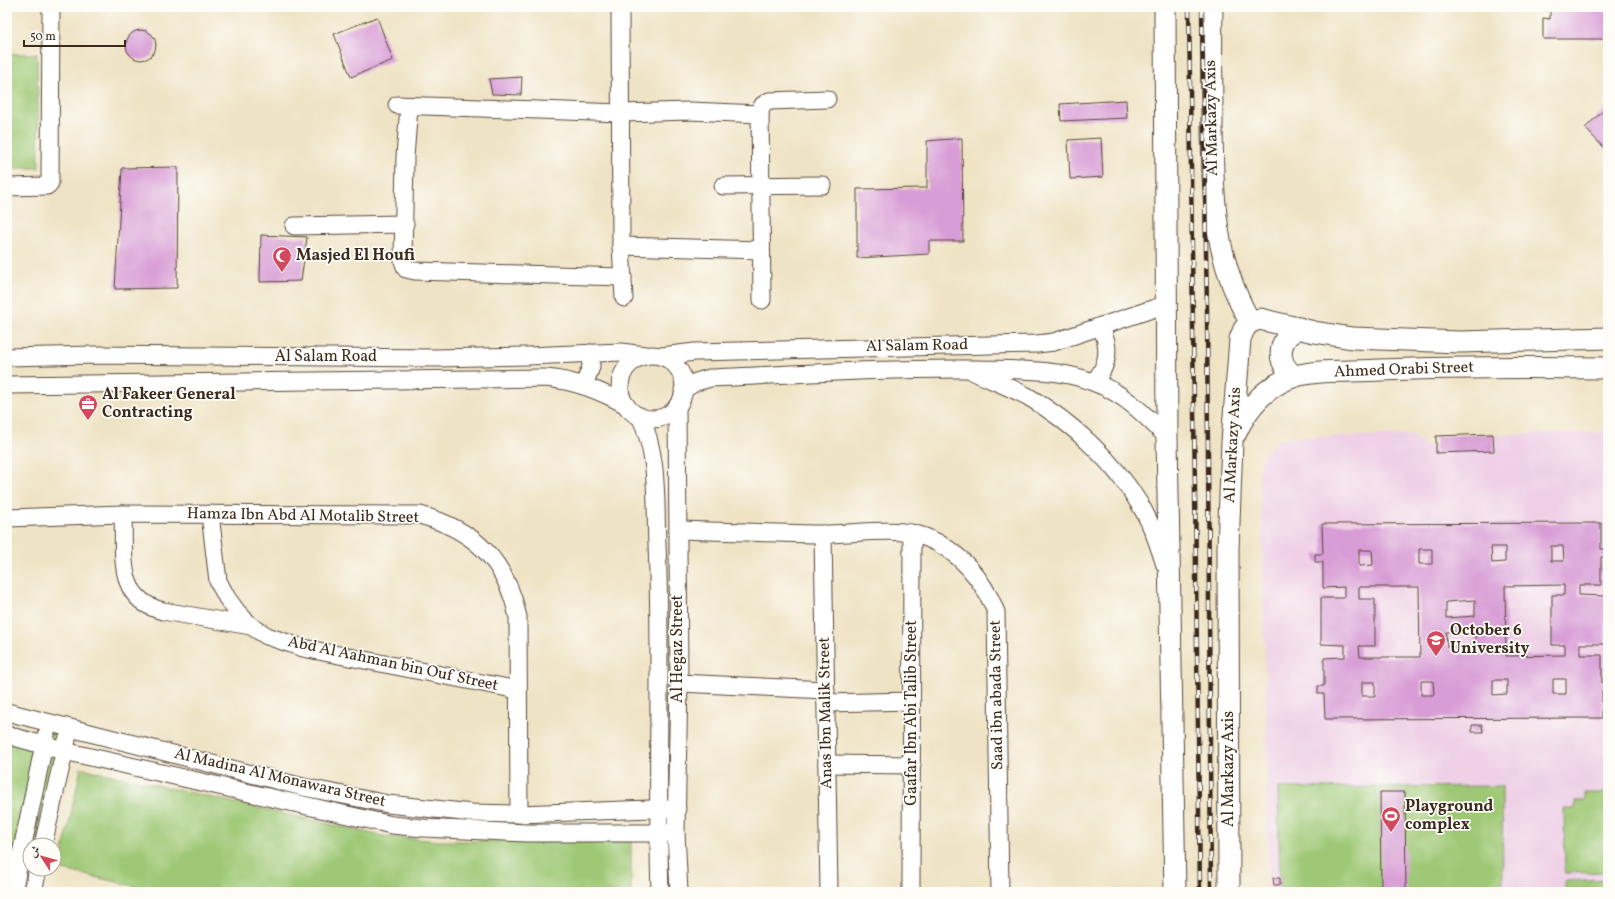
<svg xmlns="http://www.w3.org/2000/svg" width="1615" height="899" viewBox="0 0 1615 899" font-family="Vollkorn,Amiri,serif">
	<style>
		.built { fill: #efd0e6 }
		.green { fill: #9ec875; stroke: #6c794a }
		.building { fill: #d89cd6; fill-rule: evenodd }
		.lines { fill: none; stroke-linecap: round; stroke-linejoin: round }
		.minor-casing { stroke: #564637; stroke-width: 19 }
		.major-casing { stroke: #564637; stroke-width: 23 }
		.minor { stroke: #fff; stroke-width: 17 }
		.major { stroke: #fff; stroke-width: 21 }
		.rail-casing { stroke: #3b2a1e; stroke-width: 4.5 }
		.rail { stroke: #fdfcf7; stroke-width: 3; stroke-dasharray: 9; stroke-linecap: butt }
		.labels { text-anchor: middle; dominant-baseline: central; stroke-width: 3.5; stroke-linejoin: round; paint-order: stroke }
		.street-label { font-size: 16px; fill: #3b2a1e; stroke: #fdfcf7 }
		.poi-label { font-size: 16px; font-weight: bold; fill: #3b2a1e; stroke: #fdfcf7; text-anchor: start }
	</style>
	<rect width="100%" height="100%" fill="#fdfcf7"/>
	<filter id="ink" filterUnits="userSpaceOnUse"><feTurbulence type="fractalNoise" baseFrequency=".025" numOctaves="2"/><feDisplacementMap in="SourceGraphic" scale="8" xChannelSelector="R" yChannelSelector="G"/><feConvolveMatrix kernelMatrix="1 2 1 2 8 2 1 2 1" color-interpolation-filters="sRGB"/></filter>
	<filter id="wash" filterUnits="userSpaceOnUse"><feTurbulence type="fractalNoise" baseFrequency=".012" numOctaves="4" result="noise"/><feDisplacementMap in="SourceGraphic" scale="16" xChannelSelector="R" yChannelSelector="G"/><feGaussianBlur stdDeviation="0.9" result="paint"/><feColorMatrix in="noise" values="0 0 0 0 0 0 0 0 0 0 0 0 0 0 0 0 0 1.4 0 .05"/><feComposite in="paint" operator="in"/></filter>
	<g filter="url(#wash)">
		<rect width="100%" height="100%" fill="#efe3c5"/>
		<!-- built -->
		<polygon class="built" points="1608,432 1608,892 1269,892 1263,546 1259,471 1261,462 1265,453 1277,441 1290,437 1414,435 1415,440 1423,441 1424,446 1436,445 1436,436"/>
		<!-- green -->
		<g class="green">
			<polygon points="7,54 37,54 39,168 7,168"/>
			<polygon points="7,725 60,735 35,845 30,845 30,868 7,863"/>
			<polygon points="81,768 382,836 439,841 631,841 631,892 161,892 59,869"/>
			<polygon points="1502,786 1503,892 1280,892 1278,788"/>
			<polygon points="1585,793 1608,793 1608,872 1565,873 1564,809 1575,809 1575,801 1585,801"/>
			<polygon points="1608,879 1608,892 1565,892 1565,881"/>
		</g>
		<g id="blocks">
			<!-- building -->
			<g class="building">
				<polygon points="1550,7 1608,7 1608,39 1543,39 1543,18 1550,19"/>
				<polygon points="377,17 393,60 351,77 334,34"/>
				<circle cx="141" cy="45" r="15"/>
				<polygon points="522,77 521,95 492,94 489,79"/>
				<polygon points="1126,100 1127,118 1061,121 1060,104"/>
				<polygon points="1608,106 1608,152 1585,128"/>
				<polygon points="962,138 963,241 929,241 929,254 857,258 857,189 927,188 927,141"/>
				<polygon points="1101,138 1103,177 1070,179 1068,140"/>
				<polygon points="178,167 177,288 115,289 122,168"/>
				<polygon points="261,235 307,237 301,281 260,282"/>
				<polygon points="1493,434 1494,451 1436,453 1436,436"/>
				<path d="M1601,523v26h7v8h-7v28h-22v10l26,1v48h-25v11h22v28h6v8h-6v27l-277,1 -1,-25h-6v-8h6v-28l21,-1v-12l-24,-1v-46h23v-11l-21,1v-26h-8v-8h8l-1,-30zM1551,546h12l1,15h-13zM1491,547h14v15l-13,1zM1419,549h13v15h-13zM1359,550h13l1,15 -14,1zM1564,585v10h-12v50h13v10l-59,1 -1,-70zM1359,587h60l1,70h-60l-1,-11h16v-47h-16zM1475,600v16l-29,2v-16zM1475,631l1,15 -29,1 -1,-15zM1553,679h13v15h-13zM1493,680h14v14l-14,1zM1421,681h12l1,14h-13zM1362,682h13v14h-13z"/>
				<polygon points="1472,725 1482,725 1483,732 1472,732"/>
				<polygon points="1380,792 1405,792 1406,892 1381,892"/>
				<polygon points="1273,878 1280,878 1280,885 1274,885"/>
			</g>
		</g>
	</g>
	<g filter="url(#ink)">
		<use href="#blocks" fill-opacity="0" stroke="#564637" stroke-width="1"/>
		<g class="lines">
			<!-- minor casing -->
			<g class="minor-casing">
				<g id="minor">
					<polyline points="620,7 621,246 624,298"/>
					<polyline points="397,105 621,113 690,111 760,114"/>
					<polyline points="409,106 405,157 403,261 406,269 415,271 623,277"/>
					<polyline points="723,186 822,185"/>
					<polyline points="7,187 47,186 50,183 51,7"/>
					<polyline points="294,226 405,224"/>
					<polyline points="621,246 761,250"/>
					<polyline points="762,300 760,110 763,105 769,101 827,99"/>
					<circle cx="652" cy="387" r="32"/>
					<polyline points="662,356 695,352 1037,344 1054,342 1167,304"/>
					<polyline points="7,357 94,355 435,358 528,356 621,352 645,355"/>
					<path d="M974,372c17,8 36,15 53,24 43,25 86,64 112,107 12,19 19,40 26,62"/>
					<path d="M1094,382c15,-17 17,-36 6,-56"/>
					<path d="M7,385l539,-7c30,3 54,12 80,27"/>
					<polyline points="584,385 591,367 590,353"/>
					<path d="M683,390l13,-8 14,-4c89,-4 178,-10 266,-9 39,1 80,-1 117,13 31,11 51,32 74,55"/>
					<polyline points="677,406 679,683 676,833 679,892"/>
					<path d="M640,416c19,40 15,85 17,128 5,116 -1,232 3,348"/>
					<path d="M123,514c2,41 -8,85 40,97l88,15"/>
					<polyline points="210,514 218,581 227,598 238,613 251,626 267,636 303,648 518,690"/>
					<path d="M7,518l116,-4 297,1c55,15 86,46 98,102l1,197"/>
					<path d="M678,530c48,1 97,4 145,4 32,0 73,-8 102,3 34,13 58,42 71,75l4,280"/>
					<polyline points="823,534 829,892"/>
					<polyline points="679,683 826,690"/>
					<polyline points="826,703 912,701"/>
					<polyline points="7,712 303,787 388,804 472,813 519,814 677,808"/>
					<polyline points="7,735 64,751 392,825 424,828 526,833 676,833"/>
					<polyline points="827,764 912,765"/>
					<polyline points="43,845 67,740"/>
					<polyline points="13,892 46,735"/>
					<polyline points="33,892 38,869"/>
					<polyline points="911,892 912,533"/>
				</g>
			</g>
			<!-- major casing -->
			<g class="major-casing">
				<g id="major">
					<polyline points="1165,7 1167,437 1175,892"/>
					<path d="M1212,7c-1,39 0,79 0,118 1,74 1,131 38,197"/>
					<polyline points="1250,322 1260,319 1314,332 1352,338 1460,342 1608,338"/>
					<path d="M1295,376c-20,-12 -18,-38 4,-48"/>
					<path d="M1236,433c11,-26 32,-49 60,-57 26,-7 57,-4 84,-6 76,-3 152,-3 228,-2"/>
					<polyline points="1229,892 1228,549 1232,442 1240,339 1244,329 1250,322"/>
				</g>
			</g>
			<!-- minor -->
			<use href="#minor" class="minor"/>
			<!-- major -->
			<use href="#major" class="major"/>
			<!-- rail casing -->
			<g class="rail-casing">
				<g id="rail">
					<polyline points="1189,7 1200,892"/>
					<polyline points="1202,7 1207,309 1211,892"/>
				</g>
			</g>
			<!-- rail -->
			<use href="#rail" class="rail"/>
		</g>
	</g>
	<!-- icons -->
	<defs>
		<g id="mosque-pin" transform="scale(1)"><path d="M0 17L-7.5 6A9.5 9.5 0 1 1 7.5 6Z" fill="#d1495b" stroke="#fdfcf7"/><path d="M3.5-4.9A6 6 0 1 0 3.5 4.9A5 5 0 1 1 3.5-4.9Z" fill="#fff"/></g>
		<g id="office-pin" transform="scale(1)"><path d="M0 17L-7.5 6A9.5 9.5 0 1 1 7.5 6Z" fill="#d1495b" stroke="#fdfcf7"/><path d="M-6-3h4V-5.5h4V-3h4V5H-6ZM-1-4.5V-3h2v-1.5ZM-6 0V1H6V0Z" fill="#fff"/></g>
		<g id="university-pin" transform="scale(1)"><path d="M0 17L-7.5 6A9.5 9.5 0 1 1 7.5 6Z" fill="#d1495b" stroke="#fdfcf7"/><path d="M0-5L7-2L0 1L-7-2ZM-4 1L0 2.5L4 1V4Q0 6-4 4Z" fill="#fff"/></g>
		<g id="stadium-pin" transform="scale(1)"><path d="M0 17L-7.5 6A9.5 9.5 0 1 1 7.5 6Z" fill="#d1495b" stroke="#fdfcf7"/><path d="M0-5a6.5 5 0 1 0 0 10a6.5 5 0 1 0 0-10ZM-3.5-1.8h7v3.6h-7Z" fill="#fff"/></g>
	</defs>
	<g fill-rule="evenodd">
		<use href="#mosque-pin" x="282" y="256"/>
		<use href="#office-pin" x="88" y="404"/>
		<use href="#university-pin" x="1436" y="640"/>
		<use href="#stadium-pin" x="1391" y="816"/>
	</g>
	<g class="labels">
		<!-- street labels -->
		<g class="street-label">
			<text transform="translate(1212 118) rotate(-91)">Al Markazy Axis</text>
			<text transform="translate(917 346) rotate(-1)">Al Salam Road</text>
			<text x="326" y="357">Al Salam Road</text>
			<text transform="translate(1404 370) rotate(-2)">Ahmed Orabi Street</text>
			<text transform="translate(1233 445) rotate(-87)">Al Markazy Axis</text>
			<text transform="translate(303 516) rotate(1)">Hamza Ibn Abd Al Motalib Street</text>
			<text transform="translate(678 649) rotate(-90)">Al Hegaz Street</text>
			<text transform="translate(393 664) rotate(12)">Abd Al Aahman bin Ouf Street</text>
			<text transform="translate(997 695) rotate(-91)">Saad ibn abada Street</text>
			<text transform="translate(826 713) rotate(-91)">Anas Ibn Malik Street</text>
			<text transform="translate(912 713) rotate(-90)">Gaafar Ibn Abi Talib Street</text>
			<text transform="translate(1229 769) rotate(-90)">Al Markazy Axis</text>
			<text transform="translate(280 778) rotate(13)">Al Madina Al Monawara Street</text>
		</g>
		<!-- poi labels -->
		<g class="poi-label">
			<text x="296" y="256">Masjed El Houfi</text>
			<text x="102" y="395">Al Fakeer General<tspan x="102" dy="18">Contracting</tspan></text>
			<text x="1450" y="631">October 6<tspan x="1450" dy="18">University</tspan></text>
			<text x="1405" y="807">Playground<tspan x="1405" dy="18">complex</tspan></text>
		</g>
	</g>
	<!-- margin -->
	<rect width="1615" height="899" fill="none" stroke="#fdfcf7" stroke-width="24"/>
	<!-- north arrow -->
	<g transform="translate(42 857) rotate(306)"><circle r="19" fill="#fdfcf7" stroke="#afa8a0"/>
	<path d="M0-3L7 15L0 10L-7 15Z" fill="#d1495b"/>
	<text y="-6" font-size="11" font-weight="bold" text-anchor="middle" fill="#3b2a1e">ش</text>
	</g>
	<!-- scale -->
	<path d="M24 40v6h101v-6" fill="none" stroke="#3b2a1e" stroke-width="2"/>
	<text x="30" y="40" font-size="12" fill="#3b2a1e" stroke="#fdfcf7" stroke-width="3" paint-order="stroke">50 m</text>
</svg>
